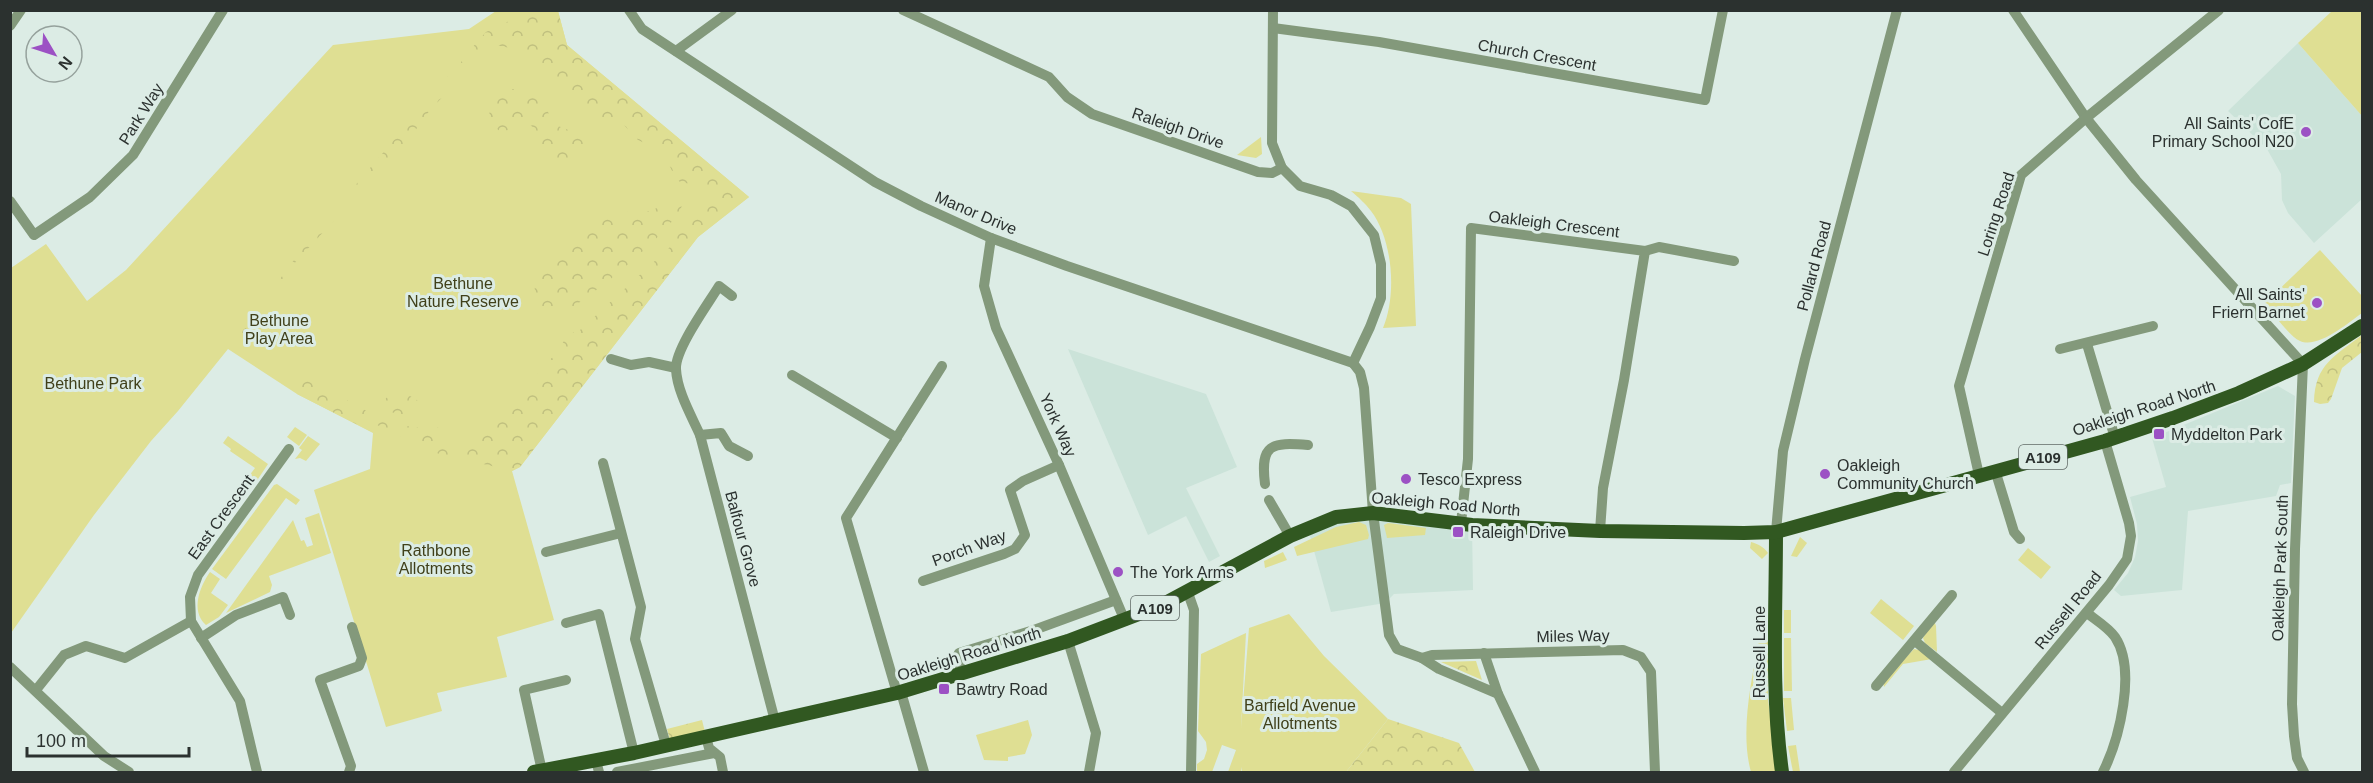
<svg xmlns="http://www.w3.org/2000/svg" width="2373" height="783" viewBox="0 0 2373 783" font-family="Helvetica,sans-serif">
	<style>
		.built { fill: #cbe3d9 }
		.green { fill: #dfdf93 }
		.forest { fill: url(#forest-crowns) }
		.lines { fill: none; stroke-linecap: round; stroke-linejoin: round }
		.minor { stroke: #83997b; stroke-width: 10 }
		.major { stroke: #315821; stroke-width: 14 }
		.poi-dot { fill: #9c51c4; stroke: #dcece5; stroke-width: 2 }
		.labels { text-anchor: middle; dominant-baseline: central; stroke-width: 6; stroke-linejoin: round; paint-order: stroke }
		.shield { fill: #dcece5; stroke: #606966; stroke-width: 1.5 }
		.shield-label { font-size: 15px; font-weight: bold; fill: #2b312f }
		.street-label { font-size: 16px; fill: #2b312f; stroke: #dcece5 }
		.poi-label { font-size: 16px; fill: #2b312f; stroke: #dcece5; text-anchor: start }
		.park-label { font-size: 16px; fill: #40401a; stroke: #dcece5 }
	</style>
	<defs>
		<pattern id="forest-crowns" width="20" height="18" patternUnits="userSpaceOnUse" patternTransform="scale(1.5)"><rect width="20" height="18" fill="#dfdf93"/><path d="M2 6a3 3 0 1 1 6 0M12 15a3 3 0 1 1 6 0" fill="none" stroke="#c0c07f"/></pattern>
	</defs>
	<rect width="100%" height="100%" fill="#dcece5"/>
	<!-- built -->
	<g class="built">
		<polygon points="2298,43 2362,116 2362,199 2314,243 2288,213 2282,200 2281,174 2267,149 2228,111"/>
		<polygon points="1068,349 1206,394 1237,467 1186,488 1220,556 1209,562 1186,516 1148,535"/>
		<polygon points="2278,386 2295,396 2291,483 2280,485 2276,496 2188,511 2182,590 2121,596 2114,590 2128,573 2135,557 2138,541 2137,524 2130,497 2166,487 2152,438"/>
		<polygon points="1336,517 1472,525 1473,590 1394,594 1385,603 1331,612 1308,529"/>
	</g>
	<!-- green -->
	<g class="green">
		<polygon points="496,11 558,11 567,45 749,197 698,237 520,467 512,471 554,620 497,637 507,677 437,693 442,711 386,727 314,490 370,469 373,433 297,394 228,349 178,411 151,441 94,515 11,633 11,268 46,244 87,301 126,270 333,45 469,29"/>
		<polygon points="2332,11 2362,11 2362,116 2298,43"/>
		<polygon points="1261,137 1262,154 1256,158 1237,155"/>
		<path d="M1351,191l50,7 10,6 5,122 -33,2c14,-33 10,-88 -12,-117 -5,-7 -13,-14 -20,-20z"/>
		<path d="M2320,250l42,46v17c-14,10 -44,36 -62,28 -11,-5 -27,-28 -35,-38z"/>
		<polygon points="295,427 307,435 299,446 287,437"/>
		<polygon points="228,436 268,464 250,491 245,492 240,488 255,468 230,451 231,449 223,443"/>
		<polygon points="308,436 320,444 306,461 300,458 295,459 302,450 299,448"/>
		<polygon points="277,484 300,500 296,505 286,498 226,579 212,569 274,485"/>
		<polygon points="319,513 331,553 269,576 272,585 270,592 226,613 293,520 301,541 304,540 307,547 313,545 305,518"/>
		<polygon points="1359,522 1366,525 1369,535 1368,539 1297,556 1294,547 1336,527"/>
		<polygon points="1388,523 1426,528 1425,535 1387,538 1384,525"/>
		<polygon points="1800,537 1807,543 1797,557 1791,556"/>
		<path d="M1751,542c7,2 13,5 17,11l-6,6 -12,-11z"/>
		<polygon points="2028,548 2051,567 2041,579 2018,560"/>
		<polygon points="1283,552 1287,560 1265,568 1264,561"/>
		<path d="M210,572l10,7 -9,14 17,12 -9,12 -13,8c-16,-14 -6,-39 4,-53z"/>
		<polygon points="1881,599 1914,626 1903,640 1870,613"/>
		<rect x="1784" y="610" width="7" height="23"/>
		<polygon points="1289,614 1324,656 1388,719 1346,772 1242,772 1241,767 1241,772 1228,772 1236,750 1222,745 1212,772 1197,772 1197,764 1204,759 1207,750 1206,742 1198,731 1201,654 1246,633 1241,728 1249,628"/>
		<polygon points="1934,620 1936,626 1937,652 1925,643 1923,638"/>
		<polygon points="1784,638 1791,638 1792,691 1784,691"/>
		<path d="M1759,641h9v58l9,73h-26c-11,-39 0,-91 8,-131z"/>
		<polygon points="1914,649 1919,650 1932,659 1903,664 1884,687 1883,681"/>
		<polygon points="1783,698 1791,698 1794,730 1787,731"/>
		<polygon points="1028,720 1032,735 1025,754 1008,757 1008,761 984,760 976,735"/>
		<polygon points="1796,745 1800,772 1793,772 1788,746"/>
	</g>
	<!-- forest -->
	<g class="forest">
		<path d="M532,10l26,1 9,34 182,152 -51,40 -178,230 -8,4 -4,-13 -12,9 -60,-14 -61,-29 -1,9 -77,-39 8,-15 15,7 3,7 6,4 17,2 7,6 12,5 11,9 40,9 11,-5 14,6 7,13h22l13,-6 30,-27 8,-15 29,-35c17,-7 6,-23 29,-28l91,-84 12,-21 25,-29 -1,-6 -4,-5 -22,-4 -5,-5 -12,-25 -25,-12 -15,-16 -22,-7 -9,-6 -49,-48 -10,-3 -11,-16 -12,4 -14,-3 -26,17 -6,-5 22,-25z"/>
		<polygon points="461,61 466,67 456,83 430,110 409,139 292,266 240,337 238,336 308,241"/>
		<path d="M512,89c25,4 33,12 41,35l31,12 5,13 -10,14 -13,2 -27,-10 -4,-26 -6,-5 -13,-1 -8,7 -7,2 -13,-10c2,-18 8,-25 24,-33z"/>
		<path d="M677,197l6,5c-3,24 -87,90 -110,105 -8,4 -17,7 -25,11l-10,-3 -4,-10 1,-22c9,-8 4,-14 9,-22 12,-18 32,-8 42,-40l28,-3 18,-8c17,7 30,-6 45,-13z"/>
		<path d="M2362,335v17l-20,16 -11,31 -3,4 -8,1 -6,-2c1,-38 21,-46 48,-67z"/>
		<polygon points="405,393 423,404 420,413 416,417 390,412 384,400 391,394"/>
		<polygon points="1476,661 1482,680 1441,662"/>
		<polygon points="1388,719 1459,743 1475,772 1346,772"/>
		<polygon points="702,720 705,732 670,740 667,729"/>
	</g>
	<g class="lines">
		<!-- minor -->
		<g class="minor">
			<polyline points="629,10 642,29 875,182 921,206 991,238 1067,266 1353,363"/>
			<polyline points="903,10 1049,77 1067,97 1092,114 1258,172 1272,173 1282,168"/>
			<polyline points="1273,10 1272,143 1282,168 1300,186 1331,195 1351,206 1374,235 1381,264 1381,298 1370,327 1353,363 1360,372 1364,388 1373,513 1389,635 1397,649 1422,658 1439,669 1498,694 1535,772"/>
			<polyline points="2013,10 2086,118 2136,180 2303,364 2295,549 2292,704 2294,736 2297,758 2304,772"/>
			<polyline points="10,26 21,10"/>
			<polyline points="1273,28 1379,42 1705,100 1723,10"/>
			<polyline points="676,51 732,10"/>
			<polyline points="10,201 34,235 90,197 133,155 223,10"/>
			<polyline points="991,238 984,286 996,328 1059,465 1125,621"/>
			<polyline points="1645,251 1659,247 1734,261"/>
			<path d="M732,296l-13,-10c-11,18 -44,63 -43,83 1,22 15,46 24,66l75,286"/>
			<polyline points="2087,344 2115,438"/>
			<polyline points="2060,349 2153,326"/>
			<polyline points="611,359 631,365 649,362 676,368"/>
			<polyline points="792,375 897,438"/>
			<polyline points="700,435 721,433 729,446 748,456"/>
			<polyline points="603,463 641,607 635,639 666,745"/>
			<polyline points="1995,470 2014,532 2020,539"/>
			<polyline points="1979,475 1959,386 2021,175 2086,118 2219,10"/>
			<path d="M1265,484c-5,-40 6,-42 43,-39"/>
			<polyline points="1269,500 1290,536"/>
			<polyline points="1461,523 1468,459 1471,228 1645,251 1624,380 1603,488 1600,531"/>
			<polyline points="1776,532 1783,451 1805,359 1897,10"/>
			<polyline points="546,552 621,533"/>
			<polyline points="923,581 1004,554 1015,549 1025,535 1010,490 1023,481 1059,465"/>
			<polyline points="1187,590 1194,610 1191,772"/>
			<path d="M2087,613c9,7 22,15 28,24 22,33 4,103 -12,135"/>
			<polyline points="566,623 599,614 634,753"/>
			<polyline points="201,638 236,615 283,597 290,615"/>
			<polyline points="1068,641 1096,733 1089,772"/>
			<polyline points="1915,641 2002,713"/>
			<polyline points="1484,653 1498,694"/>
			<polyline points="1422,658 1432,655 1623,650 1641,657 1651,672 1655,772"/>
			<polyline points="10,667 104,756 129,772"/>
			<polyline points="962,673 957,657 959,653 1034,630 1116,600"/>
			<polyline points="1876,686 1952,595"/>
			<polyline points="36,690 64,655 86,646 125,658 191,621"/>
			<polyline points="901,692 924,772"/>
			<polyline points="897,693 846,518 942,366"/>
			<polyline points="706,737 709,748 720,757 723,772"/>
			<polyline points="596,761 599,772"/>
			<polyline points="542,771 524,690 566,680"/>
			<polyline points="257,772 240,701 191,621 190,597 198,575 289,449"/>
			<polyline points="349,772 351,766 320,680 359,666 362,658 352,627"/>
			<polyline points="617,772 714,753"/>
			<polyline points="1954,772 2109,585 2127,559 2131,536 2129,523 2105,441"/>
		</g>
		<!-- major -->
		<g class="major">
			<path d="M1776,532c0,80 -5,161 6,240"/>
			<polyline points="534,772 634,753 897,693 1068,641 1160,606 1290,536 1336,517 1373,513 1472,525 1600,531 1744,533 1776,532 2105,441 2173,418 2239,393 2303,364 2362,326"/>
		</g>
	</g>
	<!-- markers -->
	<g class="poi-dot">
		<circle cx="2306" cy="132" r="6"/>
		<circle cx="2317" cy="303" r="6"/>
		<rect x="2153" y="428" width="12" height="12" rx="3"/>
		<circle cx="1825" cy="474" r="6"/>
		<circle cx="1406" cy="479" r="6"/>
		<rect x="1452" y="526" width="12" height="12" rx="3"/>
		<circle cx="1118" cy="572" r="6"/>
		<rect x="938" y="683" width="12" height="12" rx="3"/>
	</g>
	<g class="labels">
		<!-- shield labels -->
		<g class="shield">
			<rect x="2019" y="445" width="48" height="24" rx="4.5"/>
			<rect x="1131" y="596" width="48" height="24" rx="4.5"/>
		</g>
		<g class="shield-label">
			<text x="2043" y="457">A109</text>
			<text x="1155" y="608">A109</text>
		</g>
		<!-- street labels -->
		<g class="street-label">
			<text transform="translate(1537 55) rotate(10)">Church Crescent</text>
			<text transform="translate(141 114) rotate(-58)">Park Way</text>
			<text transform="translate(1178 128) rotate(19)">Raleigh Drive</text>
			<text transform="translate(976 213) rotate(23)">Manor Drive</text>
			<text transform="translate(1996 214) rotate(-72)">Loring Road</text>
			<text transform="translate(1554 224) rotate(7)">Oakleigh Crescent</text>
			<text transform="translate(1814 266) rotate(-75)">Pollard Road</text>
			<text transform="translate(2144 408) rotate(-18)">Oakleigh Road North</text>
			<text transform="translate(1058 425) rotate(66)">York Way</text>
			<text transform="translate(1446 504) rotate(5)">Oakleigh Road North</text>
			<text transform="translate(221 517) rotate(-54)">East Crescent</text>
			<text transform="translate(743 539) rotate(75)">Balfour Grove</text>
			<text transform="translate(969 548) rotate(-20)">Porch Way</text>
			<text transform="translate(2280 568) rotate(-88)">Oakleigh Park South</text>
			<text transform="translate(2068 610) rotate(-51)">Russell Road</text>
			<text transform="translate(1573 636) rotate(-1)">Miles Way</text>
			<text transform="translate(1759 652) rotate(-90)">Russell Lane</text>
			<text transform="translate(969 654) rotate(-17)">Oakleigh Road North</text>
		</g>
		<!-- poi labels -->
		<g class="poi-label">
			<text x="2294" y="123" text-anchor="end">All Saints' CofE<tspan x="2294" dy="18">Primary School N20</tspan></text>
			<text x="2305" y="294" text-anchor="end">All Saints'<tspan x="2305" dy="18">Friern Barnet</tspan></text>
			<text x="2171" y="434">Myddelton Park</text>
			<text x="1837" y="465">Oakleigh<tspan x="1837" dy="18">Community Church</tspan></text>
			<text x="1418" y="479">Tesco Express</text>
			<text x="1470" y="532">Raleigh Drive</text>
			<text x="1130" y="572">The York Arms</text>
			<text x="956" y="689">Bawtry Road</text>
		</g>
		<!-- park labels -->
		<g class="park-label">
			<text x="463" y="283">Bethune<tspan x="463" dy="18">Nature Reserve</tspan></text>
			<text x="279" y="320">Bethune<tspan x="279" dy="18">Play Area</tspan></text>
			<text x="93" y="383">Bethune Park</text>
			<text x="436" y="550">Rathbone<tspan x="436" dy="18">Allotments</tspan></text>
			<text x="1300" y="705">Barfield Avenue<tspan x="1300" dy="18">Allotments</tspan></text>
		</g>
	</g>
	<!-- border -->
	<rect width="2373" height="783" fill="none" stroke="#2b312f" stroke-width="24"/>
	<!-- north arrow -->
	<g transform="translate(54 54) rotate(129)"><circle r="28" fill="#dcece5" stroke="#95a19c" stroke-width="1.5"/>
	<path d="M0-4.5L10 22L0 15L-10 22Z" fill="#9c51c4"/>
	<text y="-9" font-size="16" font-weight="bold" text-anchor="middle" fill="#2b312f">N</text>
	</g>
	<!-- scale -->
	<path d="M27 747v9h162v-9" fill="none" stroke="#2b312f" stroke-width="3"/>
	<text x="36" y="747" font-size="18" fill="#2b312f" stroke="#dcece5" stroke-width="4.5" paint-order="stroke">100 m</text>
</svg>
